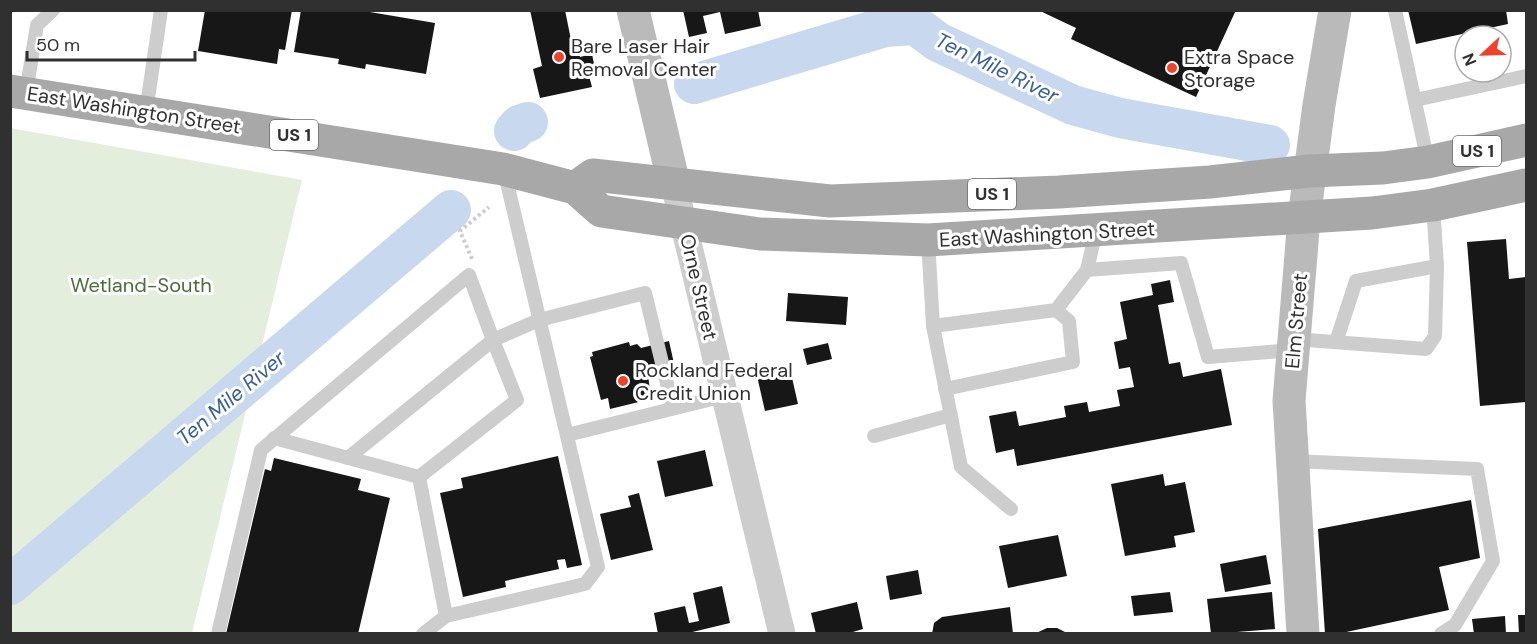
<svg xmlns="http://www.w3.org/2000/svg" width="1537" height="644" viewBox="0 0 1537 644" font-family="'DM Sans',sans-serif">
	<style>
		.green { fill: #e3eedd }
		.lines { fill: none; stroke-linecap: round; stroke-linejoin: round }
		.river { stroke: #c8d8ee; stroke-width: 40 }
		.building { fill: #171717 }
		.path { stroke: #cdcdcd; stroke-width: 4; stroke-dasharray: 3 3; stroke-linecap: butt }
		.lane { stroke: #cdcdcd; stroke-width: 14 }
		.street { stroke: #cdcdcd; stroke-width: 27 }
		.secondary { stroke: #bababa; stroke-width: 33 }
		.primary { stroke: #a8a8a8; stroke-width: 33 }
		.poi-dot { fill: #f04228; stroke: #fff; stroke-width: 2 }
		.labels { text-anchor: middle; dominant-baseline: central; stroke-width: 6; stroke-linejoin: round; paint-order: stroke }
		.shield { fill: #fff; stroke: #6e6e6e; stroke-width: 1.5 }
		.shield-label { font-size: 18px; font-weight: bold; fill: #303030 }
		.poi-label { font-size: 20px; fill: #303030; stroke: #fff; text-anchor: start }
		.street-label { font-size: 20px; fill: #303030; stroke: #fff }
		.park-label { font-size: 20px; fill: #486f3a; stroke: #fff }
		.water-label { font-size: 21px; font-style: italic; fill: #385f98; stroke: #fff }
	</style>
	<rect width="100%" height="100%" fill="#fff"/>
	<!-- green -->
	<polygon class="green" points="10,128 302,180 192,633 11,633"/>
	<g class="lines">
		<!-- river -->
		<g class="river">
			<polyline points="694,84 885,27 915,25 938,42 1073,105 1120,118 1270,145"/>
			<polyline points="514,131 519,125 528,122"/>
			<polyline points="10,585 451,210"/>
		</g>
	</g>
	<!-- building -->
	<g class="building">
		<polygon points="205,10 292,10 285,50 279,49 277,64 198,51"/>
		<polygon points="301,10 358,10 435,23 426,74 366,64 365,69 338,64 339,59 294,52"/>
		<polygon points="530,10 565,10 573,50 578,49 580,57 592,54 596,74 589,76 592,87 540,98 533,69 542,66"/>
		<polygon points="683,10 758,10 761,26 725,34 720,12 703,16 707,33 689,37"/>
		<polygon points="1038,10 1236,10 1196,97 1071,39 1076,28"/>
		<polygon points="1408,10 1506,10 1508,24 1416,44"/>
		<polygon points="1506,239 1509,279 1526,277 1526,402 1480,406 1467,242"/>
		<polygon points="1170,280 1174,302 1158,305 1169,364 1180,362 1183,377 1221,369 1232,425 1017,466 1014,449 996,453 989,416 1016,411 1019,426 1066,417 1064,406 1087,402 1089,412 1120,406 1117,390 1134,387 1130,367 1119,369 1114,342 1127,339 1120,302 1153,295 1151,284"/>
		<polygon points="788,293 848,297 846,325 786,321"/>
		<polygon points="669,341 675,368 648,375 651,399 610,409 608,398 601,400 590,357 593,356 592,352 629,342 630,346 637,344 641,348"/>
		<polygon points="828,343 832,359 807,365 803,349"/>
		<polygon points="790,369 798,404 765,411 757,376"/>
		<polygon points="705,450 713,486 665,497 657,461"/>
		<polygon points="558,456 582,565 567,568 565,559 557,560 559,569 505,581 506,587 463,597 440,493 463,488 461,478"/>
		<polygon points="274,458 361,479 358,490 390,498 358,634 226,634 265,469 271,471"/>
		<polygon points="1163,474 1165,486 1185,482 1195,532 1174,536 1176,547 1125,556 1111,484"/>
		<polygon points="639,493 653,550 611,560 600,514 631,507 628,496"/>
		<polygon points="1471,500 1480,558 1439,567 1449,610 1337,634 1325,634 1318,529"/>
		<polygon points="1058,535 1067,576 1008,588 999,546"/>
		<polygon points="1266,555 1271,584 1225,592 1220,564"/>
		<polygon points="918,570 922,594 890,600 886,576"/>
		<polygon points="722,586 730,623 684,634 658,634 654,613 685,606 689,623 699,621 693,593"/>
		<polygon points="1170,592 1173,612 1134,616 1131,596"/>
		<polygon points="1272,592 1275,629 1211,634 1207,599"/>
		<polygon points="857,602 863,629 846,634 816,634 811,613"/>
		<polygon points="1010,607 1013,634 932,634 934,623 942,617"/>
		<polygon points="1518,615 1526,615 1526,634 1519,634"/>
		<polygon points="1505,616 1506,634 1474,634 1472,619"/>
		<polygon points="1047,628 1057,628 1069,634 1034,634"/>
	</g>
	<g class="lines">
		<!-- path -->
		<polyline class="path" points="472,259 460,231 489,207"/>
		<!-- lane -->
		<g class="lane">
			<polyline points="1395,10 1428,162"/>
			<polyline points="26,93 37,25 53,10"/>
			<polyline points="1415,100 1526,76"/>
			<polyline points="146,112 161,10"/>
			<polyline points="928,240 933,326 1056,310 1087,270 1181,263 1208,357 1293,350"/>
			<polyline points="1087,270 1096,231"/>
			<polyline points="933,326 961,467 1011,509"/>
			<polyline points="1294,339 1426,349 1435,336 1437,266 1433,205"/>
			<polyline points="1336,342 1356,281 1437,266"/>
			<polyline points="945,389 1073,362 1069,321 1056,310"/>
			<polyline points="567,435 724,396"/>
			<polyline points="874,436 951,415"/>
			<polyline points="274,438 419,477 446,616"/>
			<polyline points="348,458 493,340 517,400 419,477"/>
			<polyline points="1292,461 1477,469 1493,561 1455,625 1441,634"/>
			<polyline points="218,634 261,450 469,275 493,340 539,320 645,293 673,408"/>
			<polyline points="423,634 446,616 585,584 598,567 504,170"/>
		</g>
		<!-- street -->
		<polyline class="street" points="674,184 782,634"/>
		<!-- secondary -->
		<g class="secondary">
			<polyline points="633,10 674,184"/>
			<polyline points="1303,634 1289,401 1304,218 1319,105 1335,10"/>
		</g>
		<!-- primary -->
		<g class="primary">
			<polyline points="10,91 503,169 575,188 601,211 760,234 928,240 1372,213 1433,205 1526,185"/>
			<polyline points="575,188 593,175 830,201 1059,192 1210,182 1309,171 1383,168 1428,162 1526,140"/>
		</g>
	</g>
	<!-- markers -->
	<g class="poi-dot">
		<circle cx="559" cy="57" r="6"/>
		<circle cx="1172" cy="68" r="6"/>
		<circle cx="623" cy="381" r="6"/>
	</g>
	<g class="labels">
		<!-- shield labels -->
		<g class="shield">
			<rect x="270" y="120" width="48" height="30" rx="4.5"/>
			<rect x="1453" y="136" width="48" height="30" rx="4.5"/>
			<rect x="968" y="179" width="48" height="30" rx="4.5"/>
		</g>
		<g class="shield-label">
			<text x="294" y="135">US 1</text>
			<text x="1477" y="151">US 1</text>
			<text x="992" y="194">US 1</text>
		</g>
		<!-- poi labels -->
		<g class="poi-label">
			<text x="571" y="46">Bare Laser Hair<tspan x="571" dy="23">Removal Center</tspan></text>
			<text x="1184" y="57">Extra Space<tspan x="1184" dy="23">Storage</tspan></text>
			<text x="635" y="370">Rockland Federal<tspan x="635" dy="23">Credit Union</tspan></text>
		</g>
		<!-- street labels -->
		<g class="street-label">
			<text transform="translate(134 110) rotate(9)">East Washington Street</text>
			<text transform="translate(1047 234) rotate(-3)">East Washington Street</text>
			<text transform="translate(699 287) rotate(77)">Orne Street</text>
			<text transform="translate(1296 321) rotate(-85)">Elm Street</text>
		</g>
		<!-- park labels -->
		<g class="park-label">
			<text x="141" y="285">Wetland-South</text>
		</g>
		<!-- water labels -->
		<g class="water-label">
			<text transform="translate(997 68) rotate(26)">Ten Mile River</text>
			<text transform="translate(231 398) rotate(-40)">Ten Mile River</text>
		</g>
	</g>
	<!-- border -->
	<rect width="1537" height="644" fill="none" stroke="#303030" stroke-width="24"/>
	<!-- north arrow -->
	<g transform="translate(1483 54) rotate(248)"><circle r="28" fill="#ffffff" stroke="#acacac" stroke-width="1.5"/>
	<path d="M0-4.5L10 22L0 15L-10 22Z" fill="#f04228"/>
	<text y="-9" font-size="16" font-weight="bold" text-anchor="middle" fill="#303030">N</text>
	</g>
	<!-- scale -->
	<path d="M27 51v9h168v-9" fill="none" stroke="#303030" stroke-width="3"/>
	<text x="36" y="51" font-size="18" fill="#303030" stroke="#ffffff" stroke-width="4.5" paint-order="stroke">50 m</text>
</svg>
